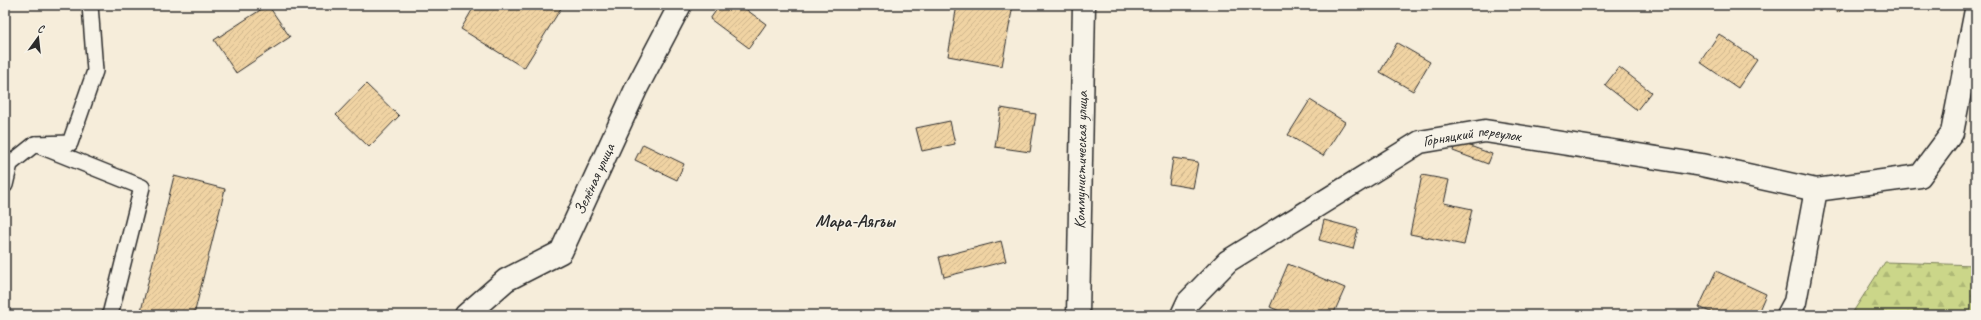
<svg xmlns="http://www.w3.org/2000/svg" width="1981" height="320" viewBox="0 0 1981 320" font-family="Caveat,sans-serif">
	<style>
		.forest { fill: url(#forest-firs); stroke: #7b805a }
		.building { fill: url(#building-hatch); stroke: #2b2b2b }
		.lines { fill: none; stroke-linecap: round; stroke-linejoin: round }
		.lane-casing { stroke: #2b2b2b; stroke-width: 18 }
		.street-casing { stroke: #2b2b2b; stroke-width: 25 }
		.secondary-casing { stroke: #2b2b2b; stroke-width: 25 }
		.lane { stroke: #f7f3e8; stroke-width: 15 }
		.street { stroke: #f7f3e8; stroke-width: 22 }
		.secondary { stroke: #f7f3e8; stroke-width: 22 }
		.labels { text-anchor: middle; dominant-baseline: central; stroke-width: 3; stroke-linejoin: round; paint-order: stroke }
		.street-label { font-size: 16px; fill: #2b2b2b; stroke: #f7f3e8 }
		.quarter-label { font-size: 18px; font-weight: bold; fill: #2b2b2b; stroke: #f7f3e8 }
	</style>
	<defs>
		<pattern id="forest-firs" width="22" height="20" patternUnits="userSpaceOnUse"><rect width="22" height="20" fill="#cbd689"/><path d="M5 1l3.5 6h-7zM16 11l3.5 6h-7z" fill="#aeb876"/></pattern>
		<pattern id="building-hatch" width="6" height="6" patternUnits="userSpaceOnUse"><rect width="6" height="6" fill="#f0d3a3"/><path d="M-1 1l2-2M0 6l6-6M5 7l2-2" fill="none" stroke="#ceb58c"/></pattern>
	</defs>
	<rect width="100%" height="100%" fill="#f6edda"/>
	<filter id="ink" filterUnits="userSpaceOnUse"><feTurbulence type="fractalNoise" baseFrequency=".025" numOctaves="2"/><feDisplacementMap in="SourceGraphic" scale="8" xChannelSelector="R" yChannelSelector="G"/><feConvolveMatrix kernelMatrix="1 2 1 2 8 2 1 2 1" color-interpolation-filters="sRGB"/></filter>
	<g filter="url(#ink)">
		<!-- forest -->
		<polygon class="forest" points="1885,262 1976,265 1976,315 1851,315"/>
		<!-- building -->
		<g class="building">
			<polygon points="268,5 290,37 236,73 214,40"/>
			<polygon points="475,5 563,5 524,68 461,29"/>
			<polygon points="720,5 740,5 766,24 749,48 710,19"/>
			<polygon points="957,5 1013,5 1002,66 948,56"/>
			<polygon points="1829,5 1846,5 1838,13"/>
			<polygon points="1719,34 1757,60 1738,88 1700,62"/>
			<polygon points="1397,43 1430,62 1413,91 1380,72"/>
			<polygon points="1619,67 1651,92 1637,110 1605,85"/>
			<polygon points="366,84 399,116 369,147 336,115"/>
			<polygon points="1310,100 1345,122 1323,156 1288,135"/>
			<polygon points="1001,108 1036,114 1030,152 995,147"/>
			<polygon points="950,121 955,144 922,151 916,128"/>
			<polygon points="1456,141 1492,154 1488,164 1453,151"/>
			<polygon points="643,144 684,164 677,180 635,160"/>
			<polygon points="1173,158 1198,162 1193,188 1169,184"/>
			<polygon points="1422,175 1449,180 1444,203 1472,209 1464,245 1410,234"/>
			<polygon points="174,176 225,189 194,315 140,315"/>
			<polygon points="1324,220 1358,229 1353,249 1319,240"/>
			<polygon points="1001,241 1006,261 944,277 939,257"/>
			<polygon points="1288,264 1345,288 1333,315 1289,315 1270,307"/>
			<polygon points="1716,271 1766,294 1757,315 1717,315 1699,307"/>
		</g>
		<g class="lines">
			<!-- lane casing -->
			<g class="lane-casing">
				<g id="lane">
					<polyline points="35,144 142,187 110,315"/>
					<polyline points="5,164 10,164 35,144 70,143 95,71 90,5"/>
					<polyline points="5,185 10,164"/>
				</g>
			</g>
			<!-- street casing -->
			<g class="street-casing">
				<g id="street">
					<path id="s1" d="M466,315l40,-35 55,-28 75,-163 44,-84"/>
					<path id="s2" d="M1182,315l6,-13 40,-41 192,-119 65,-11 217,34 114,25"/>
					<polyline points="1788,315 1795,302 1816,190 1920,176 1952,133 1976,10"/>
				</g>
			</g>
			<!-- secondary casing -->
			<g class="secondary-casing">
				<g id="secondary">
					<path id="s3" d="M1078,315l6,-310"/>
				</g>
			</g>
			<!-- lane -->
			<use href="#lane" class="lane"/>
			<!-- street -->
			<use href="#street" class="street"/>
			<!-- secondary -->
			<use href="#secondary" class="secondary"/>
		</g>
	</g>
	<g class="labels">
		<!-- street labels -->
		<g class="street-label">
			<text stroke="none"><textPath href="#s2" startOffset="350">Горняцкий переулок</textPath></text>
			<text stroke="none"><textPath href="#s3" startOffset="155">Коммунистическая улица</textPath></text>
			<text stroke="none"><textPath href="#s1" startOffset="195">Зелёная улица</textPath></text>
		</g>
		<!-- quarter labels -->
		<g class="quarter-label">
			<text x="855" y="221">Мара-Аягъы</text>
		</g>
	</g>
	<!-- margin -->
	<rect width="1981" height="320" fill="none" stroke="#f7f3e8" stroke-width="20"/>
	<rect x="10" y="10" width="1961" height="300" fill="none" stroke="#2b2b2b" stroke-width="1.5" filter="url(#ink)"/>
	<!-- north arrow -->
	<g transform="translate(38 38) rotate(15)" stroke="#f7f3e8" stroke-width="3" paint-order="stroke">
	<path d="M0-3L7 15L0 10L-7 15Z" fill="#2b2b2b"/>
	<text y="-6" font-size="11" font-weight="bold" text-anchor="middle" fill="#2b2b2b">С</text>
	</g>
</svg>
